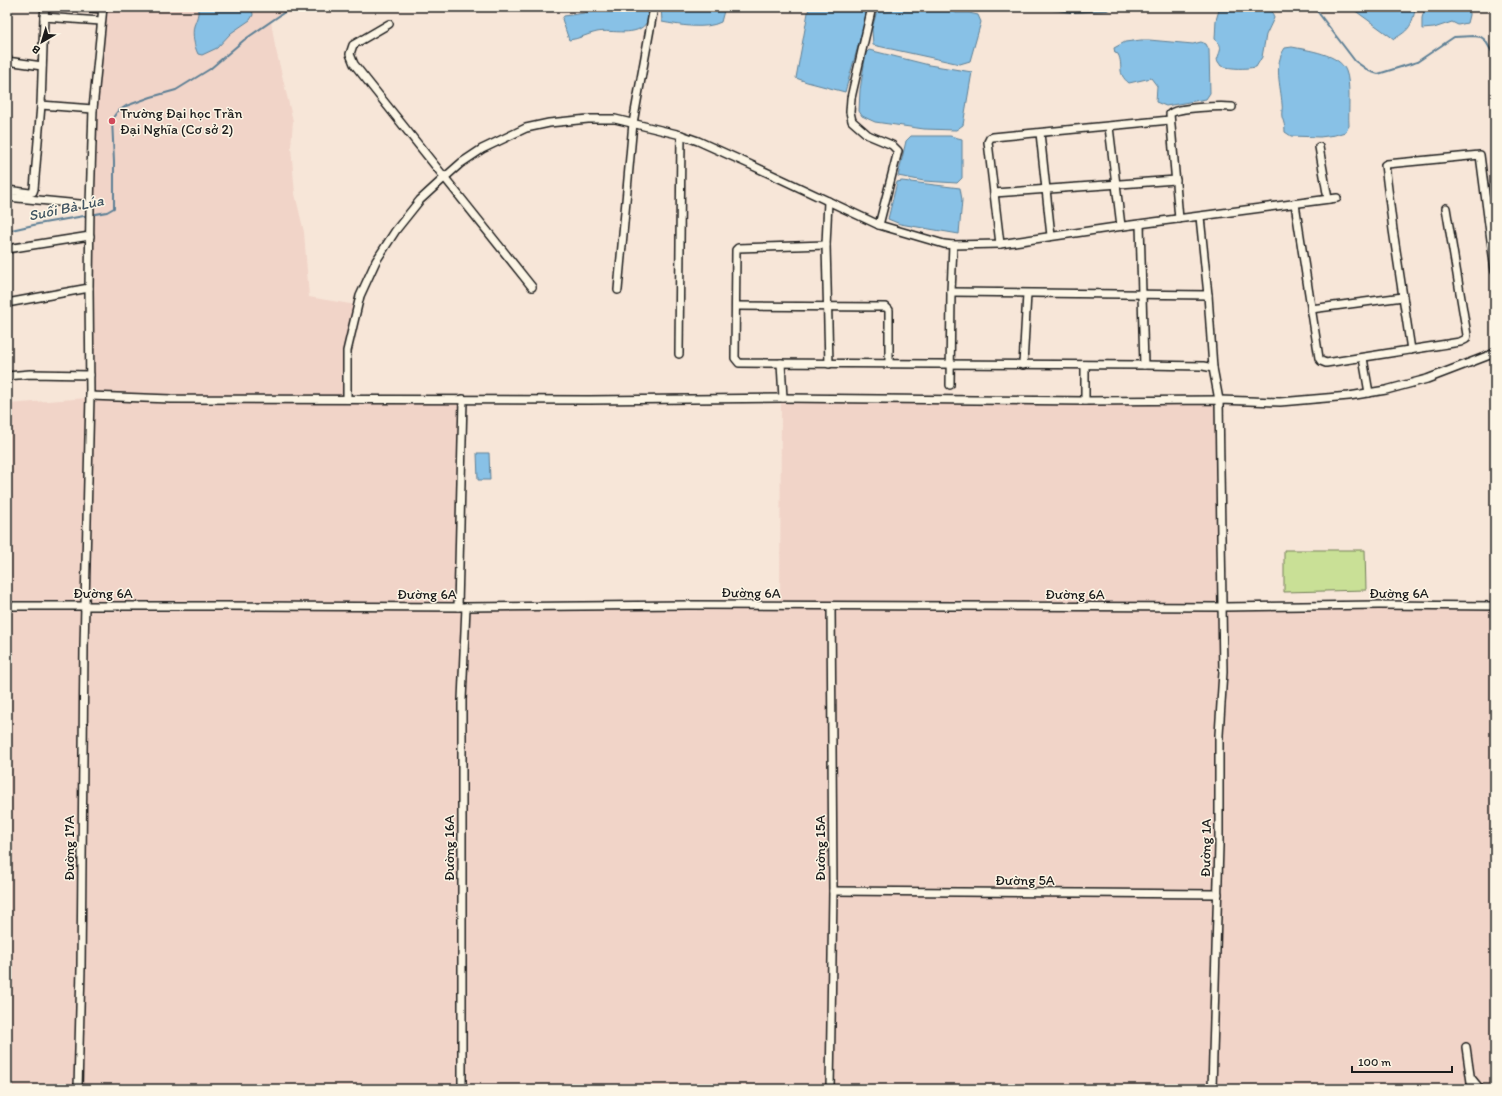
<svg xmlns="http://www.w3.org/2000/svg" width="1502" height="1096" viewBox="0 0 1502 1096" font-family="Itim,sans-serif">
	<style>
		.built { fill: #f1d4c8 }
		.green { fill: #c9e096; stroke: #727e59 }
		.water { fill: #88c1e6; stroke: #5d7f95 }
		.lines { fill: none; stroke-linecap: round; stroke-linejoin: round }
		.stream { stroke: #5d7f95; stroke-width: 2 }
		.street-casing { stroke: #1c1c1c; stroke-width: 10 }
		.street { stroke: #fcf5e5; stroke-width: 7 }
		.poi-dot { fill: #d1495b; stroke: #fcf5e5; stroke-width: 1.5 }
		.labels { text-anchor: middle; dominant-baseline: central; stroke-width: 3; stroke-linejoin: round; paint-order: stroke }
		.poi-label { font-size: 14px; fill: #1c1c1c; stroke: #fcf5e5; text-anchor: start }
		.street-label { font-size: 14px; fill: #1c1c1c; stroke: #fcf5e5 }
		.water-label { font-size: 15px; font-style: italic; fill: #425663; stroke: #fcf5e5 }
	</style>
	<rect width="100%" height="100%" fill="#f7e6d8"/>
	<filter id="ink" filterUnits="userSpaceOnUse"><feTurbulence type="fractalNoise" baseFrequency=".025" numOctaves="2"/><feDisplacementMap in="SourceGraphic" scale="8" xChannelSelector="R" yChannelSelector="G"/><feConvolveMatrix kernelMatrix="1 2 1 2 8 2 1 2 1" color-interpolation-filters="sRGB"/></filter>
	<g filter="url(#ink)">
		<!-- built -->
		<g class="built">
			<polygon points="105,7 292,7 271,21 275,46 293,121 291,147 295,194 304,232 309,297 356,305 345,397 171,396 93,394 93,206 95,110"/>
			<polygon points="88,398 461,402 455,609 635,608 780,608 781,401 1217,402 1220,605 1495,608 1495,1089 7,1089 7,404"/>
		</g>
		<!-- green -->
		<polygon class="green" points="1284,550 1365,550 1366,590 1284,592"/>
		<!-- water -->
		<g class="water">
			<path d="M197,7h55l1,8 -3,5 -19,13 -14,15 -15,7 -4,-1c-4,-8 -6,-20 -4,-28 2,-6 6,-13 3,-19z"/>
			<path d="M592,7h59c-1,5 -1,11 -4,15 -10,16 -35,7 -50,10 -10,2 -18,7 -28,8l-7,-21 2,-3 27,-4z"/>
			<path d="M661,7h64l-4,15c-15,8 -43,3 -59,0z"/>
			<polygon points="809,7 869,7 845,92 807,82 796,78"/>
			<polygon points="878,7 947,7 956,13 969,13 978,15 981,22 970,61 960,64 873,45 872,29"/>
			<path d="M1220,7c14,0 40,-4 52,4l2,7 -8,17 -4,22 -6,10c-12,2 -23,2 -35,-1l-4,-6c3,-10 7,-13 -2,-21l1,-19z"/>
			<path d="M1350,7h66c-5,19 -5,22 -22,32z"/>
			<polygon points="1425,7 1469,7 1469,15 1467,23 1458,25 1452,22 1434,28 1422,29 1422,18"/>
			<path d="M1141,40h8l44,4 8,-2 5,2 3,6 1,43 -4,6 -40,7 -10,-4 1,-16 -6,-8 -22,5c-13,-10 -5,-17 -11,-29l-3,-1 -1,-5 11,-6z"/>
			<path d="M1292,47c15,3 48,7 54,24 5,12 2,40 3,55l-4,6 -10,3 -15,2 -29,-1 -6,-4c0,-6 -1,-9 -3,-15 -1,-4 1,-9 0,-13 -1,-18 -9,-39 3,-56z"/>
			<polygon points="869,50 929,65 972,72 963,125 956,130 924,129 875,122 862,116 859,111 860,90 866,53"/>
			<polygon points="911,136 950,136 962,139 962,178 957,183 924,181 898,176 906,141"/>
			<polygon points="902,181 960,188 962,200 959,234 900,224 888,219 897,182"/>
			<polygon points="477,453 489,453 490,480 478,480"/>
		</g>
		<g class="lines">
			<!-- stream -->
			<g class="stream">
				<polyline points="1039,7 1071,12 1107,10 1112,7"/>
				<polyline points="1314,7 1355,61 1369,71 1378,74 1417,62 1454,37 1474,36 1481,37 1485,40 1495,57"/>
				<polyline points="7,231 38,224 107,212 114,208 114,162 112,119 117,112 126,106 151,97 176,90 210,69 244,40 292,7"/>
			</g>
			<!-- street casing -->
			<g class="street-casing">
				<g id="street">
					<polyline points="79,7 102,9"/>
					<polyline points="872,7 851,98 850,112 852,121 868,135 892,145 898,151 879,225"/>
					<polyline points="44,17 45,7"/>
					<polyline points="389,24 353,45 350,54 354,64 532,287"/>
					<polyline points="7,61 42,66"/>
					<polyline points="41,105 93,109"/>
					<polyline points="1109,127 1121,226"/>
					<polyline points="1040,133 1051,236"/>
					<polyline points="1319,147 1328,199"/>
					<polyline points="7,190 30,193 33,192 34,189 41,105 44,17 101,21"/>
					<polyline points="994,193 1176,180"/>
					<polyline points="7,197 90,205"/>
					<polyline points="828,201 826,245 829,364"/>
					<polyline points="1295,204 1319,358 1321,361 1326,363 1460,342 1466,339 1467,335 1446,208"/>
					<path d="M1179,219l-9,-105c7,-7 51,-8 62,-7"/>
					<polyline points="1140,224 1144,365"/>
					<polyline points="1000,244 988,142 990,138 993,137 1170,120"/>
					<polyline points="826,245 738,248 736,250 735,358 739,363 1144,365 1203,366 1213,368 1219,400 1223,672 1219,735 1219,845 1212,1089"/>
					<polyline points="7,249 90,236"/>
					<polyline points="618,290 633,123 654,7"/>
					<polyline points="951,292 1208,295 1200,217"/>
					<polyline points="1208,295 1213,368"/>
					<polyline points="7,303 89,288"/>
					<polyline points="736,306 886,307 889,310 889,364"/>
					<polyline points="1311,309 1403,297"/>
					<polyline points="1411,350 1393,230 1385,165 1387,164 1480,155 1495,271"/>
					<polyline points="679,354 681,135"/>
					<polyline points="1363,358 1369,393"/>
					<polyline points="781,363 783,398"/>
					<polyline points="1023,365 1027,294"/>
					<polyline points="7,376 30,374 90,375"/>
					<polyline points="950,385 951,292 953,245"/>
					<polyline points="90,396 171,399 589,400 783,398 1085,401 1219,400 1280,402 1349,396 1386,390 1427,379 1495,353"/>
					<polyline points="347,399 347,351 360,296 376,261 396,230 420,200 444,178 461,163 482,149 526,128 549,123 588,119 615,119 681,135 698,141 749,164 879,225 944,244 953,245 1000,244 1116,227 1337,198"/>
					<polyline points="1085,401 1085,365"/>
					<polyline points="7,606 226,606 466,607 689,605 1223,607 1379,605 1495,606"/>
					<polyline points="458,607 463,399"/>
					<polyline points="833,891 1218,894"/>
					<polyline points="1466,1047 1472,1089"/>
					<polyline points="1471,1078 1480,1089"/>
					<polyline points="78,1089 81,968 84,647 90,396 89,288 90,205 93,109 103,7"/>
					<polyline points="462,1089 462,700 466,607"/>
					<polyline points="830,1089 833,891 831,606"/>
				</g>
			</g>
			<!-- street -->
			<use href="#street" class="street"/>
		</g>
	</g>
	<!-- markers -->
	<circle class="poi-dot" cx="112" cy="121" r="4"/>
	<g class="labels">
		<!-- poi labels -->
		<g class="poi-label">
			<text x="120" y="113">Trường Đại học Trần<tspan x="120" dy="16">Đại Nghĩa (Cơ sở 2)</tspan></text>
		</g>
		<!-- street labels -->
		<g class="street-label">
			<text x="103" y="593">Đường 6A</text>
			<text transform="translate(751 593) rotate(1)">Đường 6A</text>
			<text x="1399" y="593">Đường 6A</text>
			<text x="427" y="594">Đường 6A</text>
			<text x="1075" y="594">Đường 6A</text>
			<text transform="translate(69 848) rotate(-90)">Đường 17A</text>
			<text transform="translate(449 848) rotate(-90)">Đường 16A</text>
			<text transform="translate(820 848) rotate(-90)">Đường 15A</text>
			<text transform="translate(1206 848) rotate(-89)">Đường 1A</text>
			<text x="1025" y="880">Đường 5A</text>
		</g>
		<!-- water labels -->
		<g class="water-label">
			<text transform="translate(66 208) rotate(-12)">Suối Bà Lúa</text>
		</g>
	</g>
	<!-- margin -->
	<rect width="1502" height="1096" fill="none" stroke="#fcf5e5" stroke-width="24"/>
	<rect x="12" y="12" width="1478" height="1072" fill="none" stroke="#1c1c1c" stroke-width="1.5" filter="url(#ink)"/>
	<!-- north arrow -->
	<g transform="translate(42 42) rotate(218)" stroke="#fcf5e5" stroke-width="3" paint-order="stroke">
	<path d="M0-3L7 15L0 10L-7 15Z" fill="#1c1c1c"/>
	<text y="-6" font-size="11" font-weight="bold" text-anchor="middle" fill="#1c1c1c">B</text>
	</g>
	<!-- scale -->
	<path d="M1352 1066v6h100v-6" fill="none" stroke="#1c1c1c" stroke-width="2"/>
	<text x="1358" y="1066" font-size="12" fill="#1c1c1c" stroke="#fcf5e5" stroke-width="3" paint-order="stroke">100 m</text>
</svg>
